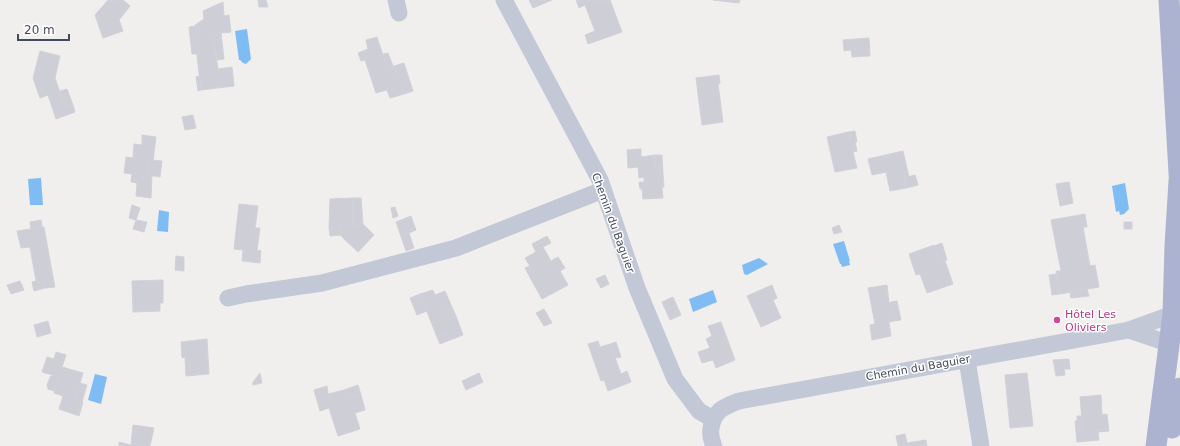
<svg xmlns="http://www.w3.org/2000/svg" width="1180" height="446" viewBox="0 0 1180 446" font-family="'DejaVu Sans',sans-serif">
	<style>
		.water { fill: #80bcf4 }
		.building { fill: #cdced6; stroke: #d1d1da }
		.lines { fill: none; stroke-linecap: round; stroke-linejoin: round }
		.minor { stroke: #c3c8d7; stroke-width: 17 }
		.major { stroke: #abb3d0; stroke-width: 21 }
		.hotel-dot { fill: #d1479c; stroke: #fff; stroke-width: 1.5 }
		.labels { text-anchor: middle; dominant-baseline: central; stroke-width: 3; stroke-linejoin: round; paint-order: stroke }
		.street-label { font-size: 11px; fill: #444a5d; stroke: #fff }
		.hotel-label { font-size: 11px; fill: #b23c85; stroke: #fff; text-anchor: start }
	</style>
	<rect width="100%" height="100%" fill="#f1eeee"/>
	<!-- water -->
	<g class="water">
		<polygon points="247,29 251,59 246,64 243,63 240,60 239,60 235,31"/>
		<polygon points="41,178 43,205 30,205 28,179"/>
		<polygon points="1125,183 1129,209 1124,214 1120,215 1119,211 1116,212 1112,186"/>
		<polygon points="159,210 169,212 168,232 157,231"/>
		<polygon points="844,241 850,261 849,261 850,265 842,267 841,264 840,264 833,244"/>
		<polygon points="759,258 768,264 747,275 744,274 742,265"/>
		<polygon points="713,290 717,302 693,312 689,299"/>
		<polygon points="95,374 107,377 101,404 88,400"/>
	</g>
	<!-- building -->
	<g class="building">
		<polygon points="108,0 123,0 130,6 119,20 123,31 103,38 95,15"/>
		<polygon points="258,0 266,0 268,7 259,7"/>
		<polygon points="529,0 552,0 533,8"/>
		<polygon points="576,0 610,0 622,32 588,44 585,35 595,31 585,5 579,8"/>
		<polygon points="713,0 740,0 739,3"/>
		<polygon points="223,2 224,16 229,15 231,32 213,34 218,69 232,67 234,86 201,90 197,56 200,55 195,25 204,19 203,11"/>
		<polygon points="196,26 200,55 197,56 197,54 192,54 189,27"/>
		<polygon points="221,33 224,59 217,60 213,34"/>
		<polygon points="377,37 387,68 394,66 404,94 390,98 387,90 376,93 365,60 361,61 358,53 368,49 366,40"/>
		<polygon points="869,38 870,56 852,57 851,50 844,51 843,40"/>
		<polygon points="40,51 60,56 55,78 65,107 73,105 75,112 56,119 48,95 40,98 33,78"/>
		<polygon points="388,53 393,66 387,68 383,54"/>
		<polygon points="404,63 413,91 404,94 394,66"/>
		<polygon points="719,75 720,84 718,84 723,122 702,125 696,78"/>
		<polygon points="200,76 201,90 198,91 196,77"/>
		<polygon points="67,89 73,105 65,107 60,91"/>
		<polygon points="193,115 196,128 185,130 182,117"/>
		<polygon points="855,131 857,142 855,142 857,151 853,152 848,132"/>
		<polygon points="848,132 857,168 835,172 827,137"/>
		<polygon points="142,135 156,137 153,161 149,160 148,175 152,176 151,198 136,196 137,183 131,182 132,174 124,173 126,157 133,158 134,144 142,145"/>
		<polygon points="641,149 641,157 655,155 655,165 659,165 659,174 663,174 664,187 662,187 663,198 643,199 642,189 640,189 639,182 644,182 644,177 639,178 638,167 628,168 627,150"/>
		<polygon points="903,151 909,177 904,178 906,188 890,191 886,172 872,175 868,159"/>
		<polygon points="655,155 662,155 663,174 659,174 659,165 655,165"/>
		<polygon points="149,160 162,161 160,177 148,175"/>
		<polygon points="915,175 918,185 906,188 904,178"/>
		<polygon points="1069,182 1073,203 1060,206 1056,184"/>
		<polygon points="353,198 353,225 363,224 374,235 358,252 340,235 340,228 329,228 330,199"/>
		<polygon points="353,198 361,198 363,224 353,225"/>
		<polygon points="239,204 258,206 255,228 260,228 257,250 261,251 260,263 242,261 243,250 234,249"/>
		<polygon points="132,205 140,208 136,220 129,218"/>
		<polygon points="395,207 398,216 393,218 391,208"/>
		<polygon points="1085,214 1087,227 1083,227 1090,266 1095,265 1099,287 1060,294 1056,271 1061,271 1051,220"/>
		<polygon points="411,216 416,230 409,233 414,248 406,251 396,222"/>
		<polygon points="41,220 42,227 31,229 30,222"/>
		<polygon points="136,220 147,222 144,232 133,229"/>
		<rect x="1124" y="222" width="8" height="7"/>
		<polygon points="839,225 842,232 834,234 832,228"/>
		<polygon points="44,227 53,277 44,279 45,288 34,291 32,282 36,281 30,247 21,248 17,231"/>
		<polygon points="329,228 340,228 340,235 330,236"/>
		<polygon points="547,236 551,243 543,247 551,261 558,257 565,268 560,271 568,285 542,299 532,281 537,278 525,258 536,252 532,244"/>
		<polygon points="942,243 947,260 940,262 934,246"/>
		<polygon points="934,245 940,262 945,261 953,284 927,293 920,274 916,275 909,254"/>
		<polygon points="176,256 184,257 184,271 175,270"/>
		<polygon points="530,266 537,278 532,281 525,268"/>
		<polygon points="1056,274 1060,294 1052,295 1049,275"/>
		<polygon points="605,275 609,284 601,288 596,279"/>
		<polygon points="53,277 55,287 45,288 44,279"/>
		<polygon points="163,280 163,303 160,303 160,311 133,312 132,281"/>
		<polygon points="20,281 24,290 11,294 7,285"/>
		<polygon points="772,285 777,298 773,300 781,318 761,327 747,296"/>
		<polygon points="887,285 889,303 891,302 894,321 889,322 891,336 872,340 870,325 875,324 868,288"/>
		<polygon points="1087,289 1089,296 1071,298 1070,292"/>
		<polygon points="433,290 435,295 445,291 452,307 442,310 447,319 456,316 463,335 450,340 447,333 437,337 420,294"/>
		<polygon points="420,294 427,311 417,315 410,298"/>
		<polygon points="673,297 677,306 666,311 662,302"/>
		<polygon points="897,301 901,320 894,321 891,302"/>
		<polygon points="677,306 681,315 670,320 666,311"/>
		<polygon points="452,307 456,316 447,319 442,310"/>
		<polygon points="544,309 552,323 544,326 536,313"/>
		<polygon points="48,321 51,333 37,337 34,325"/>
		<polygon points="721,322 735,360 716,368 713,360 702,363 698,352 710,348 706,339 712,336 708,326"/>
		<polygon points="447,333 450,340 440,344 437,337"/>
		<polygon points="207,339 209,374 186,376 185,357 182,358 181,342"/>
		<polygon points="598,341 600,347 610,344 621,374 627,371 631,382 608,391 604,380 601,381 588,344"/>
		<polygon points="616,342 621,357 615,358 610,344"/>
		<polygon points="56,352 66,355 62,367 83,373 75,400 83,402 79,416 59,409 63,396 54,393 59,377 42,372 47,357 54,359"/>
		<polygon points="1069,359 1070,369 1064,369 1065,375 1056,376 1053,360"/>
		<polygon points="260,373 262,383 253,385 253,382"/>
		<polygon points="479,373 483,382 466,390 462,381"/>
		<polygon points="1027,373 1033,426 1010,428 1005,375"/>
		<polygon points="53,375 59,377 54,391 48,389 47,385 50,377"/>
		<polygon points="80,383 87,385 82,402 75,400"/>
		<polygon points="358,385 361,395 347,398 344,390"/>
		<polygon points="327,386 328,394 344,390 347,398 361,395 365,410 355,413 360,429 338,436 329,408 320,411 314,390"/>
		<polygon points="1101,395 1102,415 1107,414 1109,431 1098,432 1099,440 1077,442 1076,432 1083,431 1080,397"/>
		<polygon points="1077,416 1081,416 1083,431 1076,432 1075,421 1077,421"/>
		<polygon points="133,425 154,428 150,446 119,446 119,442 131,445"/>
		<polygon points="905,434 907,443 926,440 927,446 898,446 896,436"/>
	</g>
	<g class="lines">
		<!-- minor -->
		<g class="minor">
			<polyline points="396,0 399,13"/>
			<polyline points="504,0 600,180 637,288 675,379 699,411 713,419"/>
			<polyline points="228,298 246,294 322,283 456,248 603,190"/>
			<polyline points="1129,330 1170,344"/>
			<polyline points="967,360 981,446"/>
			<path d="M714,446c-3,-6 -4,-12 -3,-18 3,-18 13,-21 28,-27l390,-71 44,-16 6,3 1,3"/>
		</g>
		<!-- major -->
		<g class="major">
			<polyline points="1169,0 1180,190"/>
			<polyline points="1172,428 1180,388"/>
			<polyline points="1156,446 1173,314 1175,246 1179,181"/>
		</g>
	</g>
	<!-- markers -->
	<circle class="hotel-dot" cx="1057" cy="320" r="4"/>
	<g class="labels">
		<!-- street labels -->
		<g class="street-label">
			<text transform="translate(613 223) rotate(70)">Chemin du Baguier</text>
			<text transform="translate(918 368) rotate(-10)">Chemin du Baguier</text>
		</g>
		<!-- hotel labels -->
		<g class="hotel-label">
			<text x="1065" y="314">Hôtel Les<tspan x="1065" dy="13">Oliviers</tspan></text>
		</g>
	</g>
	<!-- scale -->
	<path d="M18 34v6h51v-6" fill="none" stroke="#444a5d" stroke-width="2"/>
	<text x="24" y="34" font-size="12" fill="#444a5d" stroke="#ffffff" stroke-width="3" paint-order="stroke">20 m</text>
</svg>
